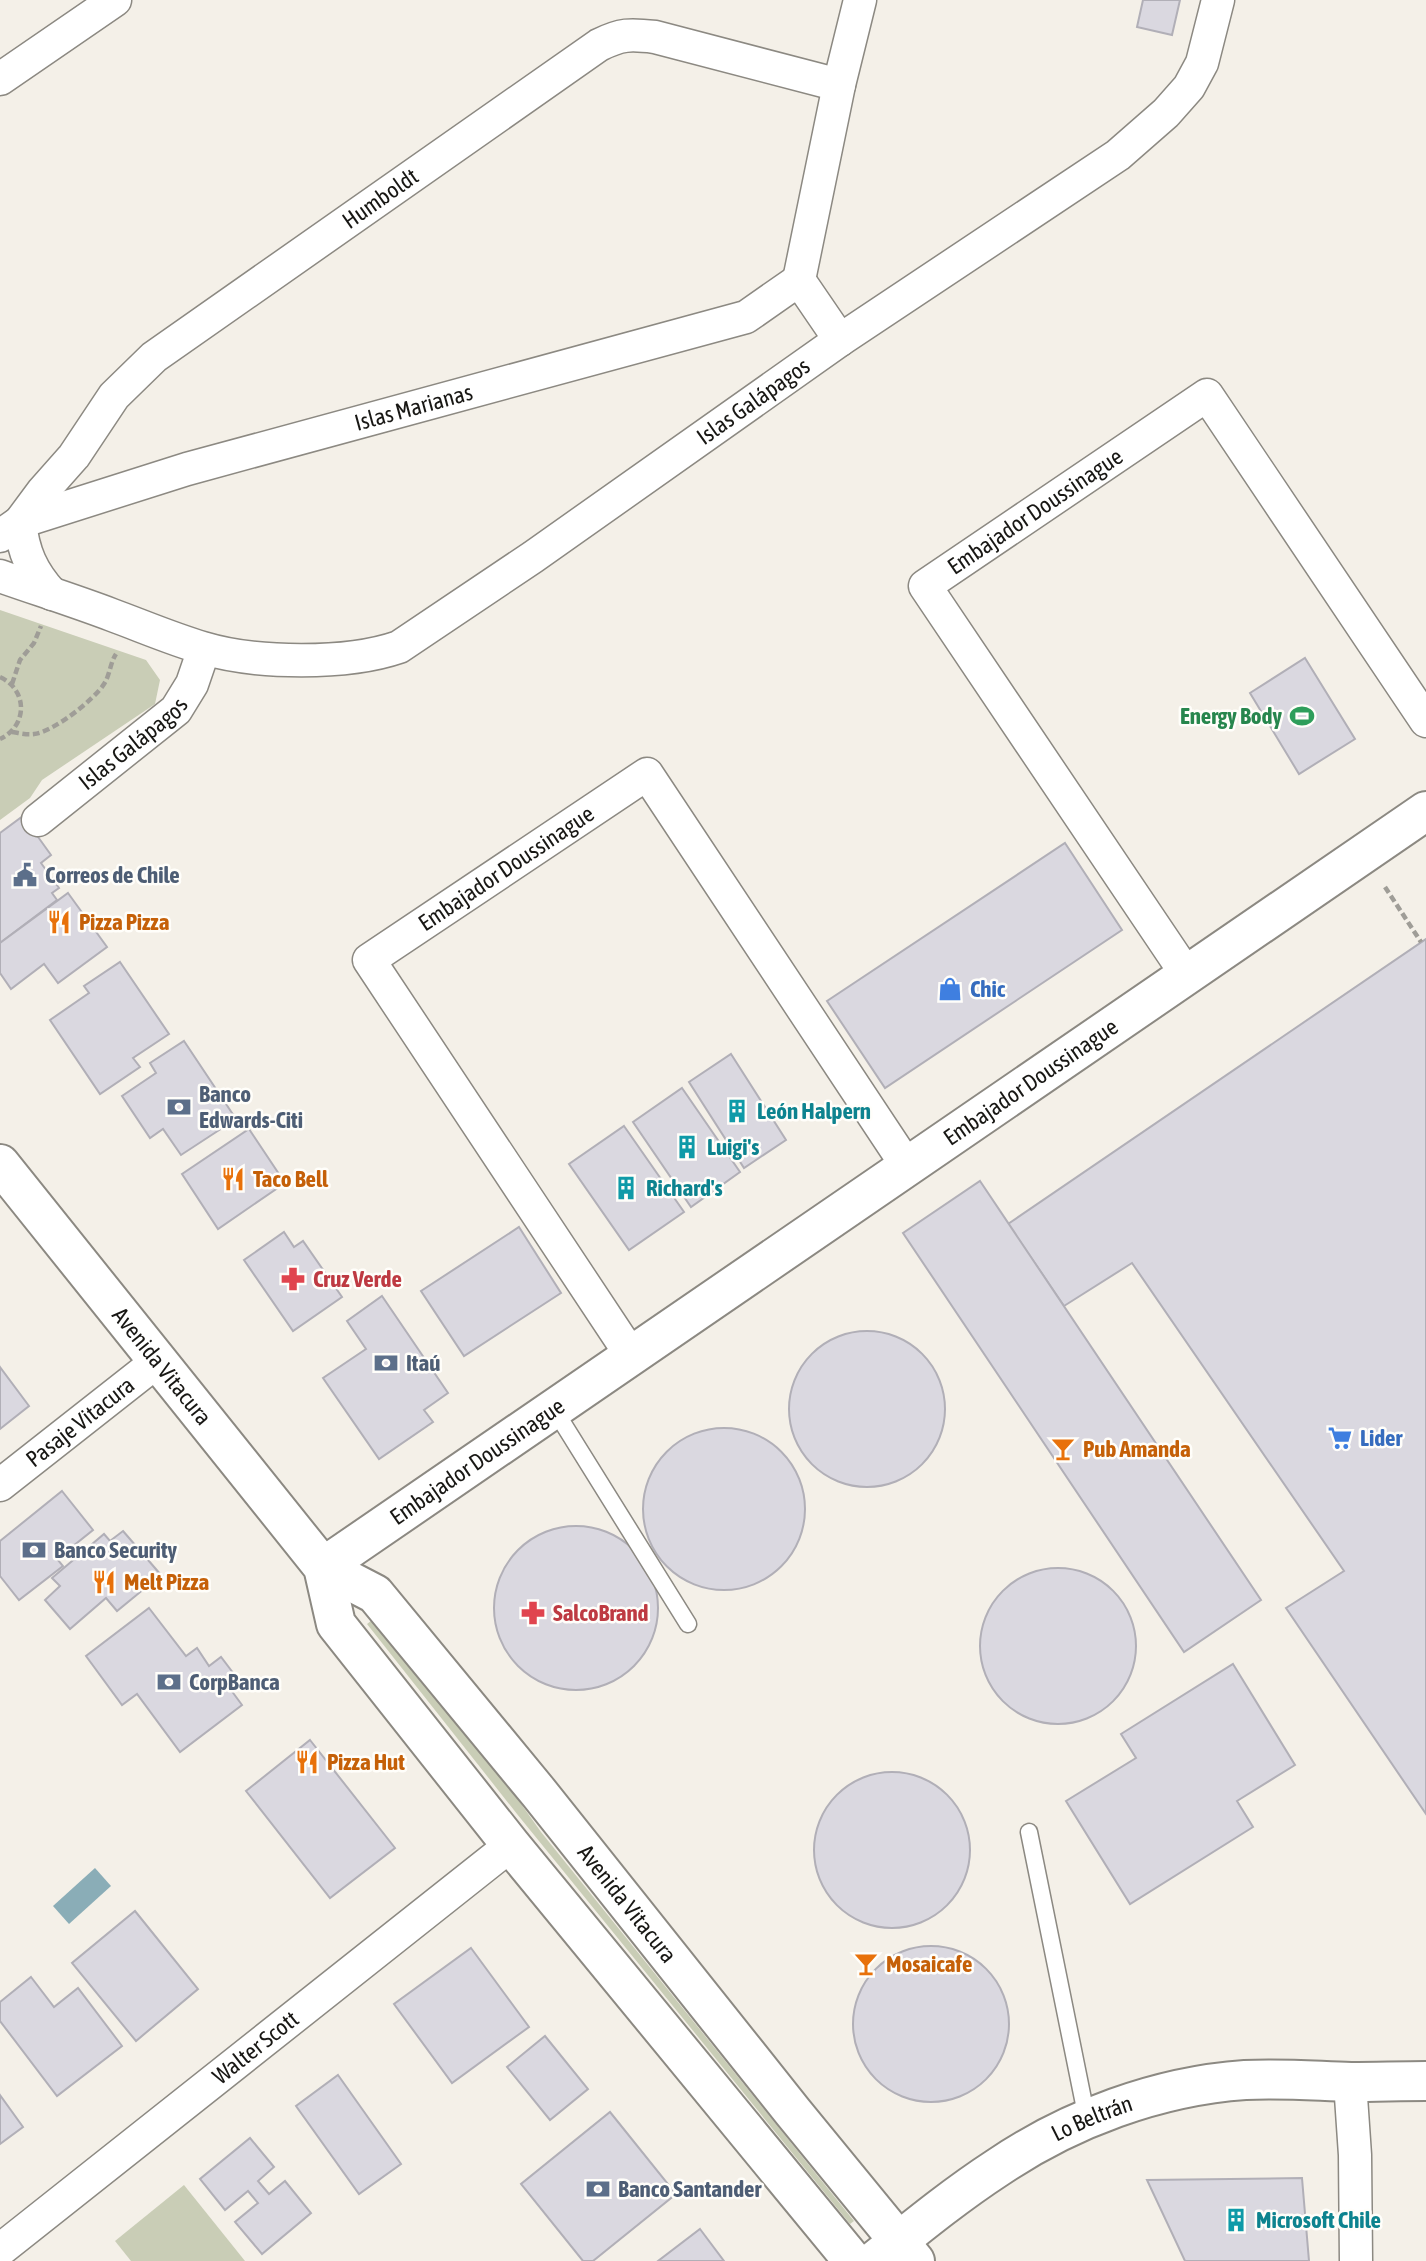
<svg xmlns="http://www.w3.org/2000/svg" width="1426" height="2261" viewBox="0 0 1426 2261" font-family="'Asap Condensed',sans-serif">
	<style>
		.green { fill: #c9cdb6 }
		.water { fill: #8aadb7 }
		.building { fill: #dad8e0; stroke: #b1afb7; stroke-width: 2 }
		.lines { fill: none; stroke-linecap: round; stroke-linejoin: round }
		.service-casing { stroke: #8c8982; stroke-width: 19 }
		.minor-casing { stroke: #8c8982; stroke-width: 35 }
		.tertiary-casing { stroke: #8c8982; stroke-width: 42 }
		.primary-casing { stroke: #8c8982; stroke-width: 42 }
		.path { stroke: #9f9d97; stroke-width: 4.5; stroke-dasharray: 7 3.5; stroke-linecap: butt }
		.service { stroke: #fff; stroke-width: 16 }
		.minor { stroke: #fff; stroke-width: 32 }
		.tertiary { stroke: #fff; stroke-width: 38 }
		.primary { stroke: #fff; stroke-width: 38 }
		.labels { text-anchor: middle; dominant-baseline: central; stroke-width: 5; stroke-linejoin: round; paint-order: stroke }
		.street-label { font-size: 23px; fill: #181714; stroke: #fffefa }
		.leisure-label { font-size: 23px; font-weight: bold; fill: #27864d; stroke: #fffefa; text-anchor: end }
		.service-label { font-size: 23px; font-weight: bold; fill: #4e5e75; stroke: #fffefa; text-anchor: start }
		.food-label { font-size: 23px; font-weight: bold; fill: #c56008; stroke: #fffefa; text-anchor: start }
		.shop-label { font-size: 23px; font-weight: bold; fill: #366cbe; stroke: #fffefa; text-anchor: start }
		.culture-label { font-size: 23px; font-weight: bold; fill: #0d838f; stroke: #fffefa; text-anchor: start }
		.health-label { font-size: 23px; font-weight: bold; fill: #be3a42; stroke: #fffefa; text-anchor: start }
	</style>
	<rect width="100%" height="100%" fill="#f4f0e8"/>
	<!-- green -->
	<g class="green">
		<polygon points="0,610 146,660 160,680 155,704 42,780 30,798 0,820"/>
		<polygon points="376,1617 492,1763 541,1832 854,2221 850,2224 517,1814 367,1624"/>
		<polygon points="184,2185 245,2261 131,2261 115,2241"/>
	</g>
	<!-- water -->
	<polygon class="water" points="95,1868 111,1886 69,1924 53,1906"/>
	<!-- building -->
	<g class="building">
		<polygon points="1143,0 1180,0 1172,35 1137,27"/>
		<polygon points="1305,658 1355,739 1299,774 1250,693"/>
		<polygon points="23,816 51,855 41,863 59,888 52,893 57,900 0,943 0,833"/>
		<polygon points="1065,843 1122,930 885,1088 827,1001"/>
		<polygon points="68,893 107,947 58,983 44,964 11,989 0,973 0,943"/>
		<polygon points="1426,939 1426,1814 1286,1608 1344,1571 1132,1263 1064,1306 1008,1224"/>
		<polygon points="120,962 169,1034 133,1058 140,1067 100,1094 50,1020 89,993 84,986"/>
		<polygon points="184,1041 236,1119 181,1155 163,1129 150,1138 122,1096 156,1073 150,1063"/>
		<polygon points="731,1054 786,1140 744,1168 689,1082"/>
		<polygon points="682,1088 740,1172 691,1207 633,1122"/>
		<polygon points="624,1126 684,1212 629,1250 569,1164"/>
		<polygon points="249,1129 285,1183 218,1229 182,1174"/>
		<polygon points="980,1181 1261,1600 1184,1652 903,1233"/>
		<polygon points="519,1227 561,1293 464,1356 421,1291"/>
		<polygon points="284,1232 294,1247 303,1241 342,1297 293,1331 244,1260"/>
		<polygon points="382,1296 448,1393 424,1410 433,1422 379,1459 323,1378 366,1349 347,1321"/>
		<circle cx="867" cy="1409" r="78"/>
		<polygon points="0,1367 29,1406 0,1429"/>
		<circle cx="724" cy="1509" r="81"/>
		<polygon points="62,1491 93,1530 57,1559 63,1566 19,1600 0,1576 0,1541"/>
		<circle cx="576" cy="1608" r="82"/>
		<polygon points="123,1531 161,1575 117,1611 106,1598 70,1629 45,1600 60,1586 52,1578 104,1534 110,1541"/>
		<circle cx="1058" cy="1646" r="78"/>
		<polygon points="149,1608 186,1656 197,1648 209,1666 221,1657 237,1678 228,1686 242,1705 180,1752 137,1694 122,1705 86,1656"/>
		<polygon points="1233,1664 1295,1765 1237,1801 1253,1827 1130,1904 1066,1801 1136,1758 1121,1734"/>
		<polygon points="310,1740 395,1848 330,1898 246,1791"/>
		<circle cx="892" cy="1850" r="78"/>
		<polygon points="135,1911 198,1989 136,2041 72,1963"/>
		<circle cx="931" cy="2024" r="78"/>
		<polygon points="471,1948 529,2027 452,2083 394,2004"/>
		<polygon points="31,1977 54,2007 78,1988 122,2046 57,2096 0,2021 0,2002"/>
		<polygon points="545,2036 588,2089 550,2120 507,2067"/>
		<polygon points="338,2075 401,2164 359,2194 296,2106"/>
		<polygon points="0,2095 23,2127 0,2144"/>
		<polygon points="610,2112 676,2194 593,2261 583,2261 521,2184"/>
		<polygon points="250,2138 274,2167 258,2181 269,2194 285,2181 311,2213 262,2254 235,2222 258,2203 248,2191 225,2210 200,2179"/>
		<polygon points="1302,2178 1309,2261 1185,2261 1147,2180"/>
		<polygon points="700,2229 724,2261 658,2261"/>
	</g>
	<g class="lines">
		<!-- service casing -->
		<g class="service-casing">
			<g id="service">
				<polyline points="554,1409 688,1624"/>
				<polyline points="1029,1832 1087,2119"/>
			</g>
		</g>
		<!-- minor casing -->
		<g class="minor-casing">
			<g id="minor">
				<polyline points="0,79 115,0"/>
				<polyline points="799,280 839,85 860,0"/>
				<path id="s1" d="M20,522l167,-53 559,-152 53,-37 41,60"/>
				<path d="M20,522c3,30 12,50 32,72"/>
				<path id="s2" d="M0,536l20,-14 23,-31 31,-35 40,-60 40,-39 445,-312c22,-11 31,-11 56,-8l184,48"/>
				<path id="s3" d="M0,576c37,13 75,25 112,39 30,11 60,24 91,33 53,16 144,17 196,-1l134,-90 307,-217 278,-185 48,-42 23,-26 13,-24 16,-63"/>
				<path id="s4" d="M38,820l138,-110 16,-26 12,-35"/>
				<path id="s5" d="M1187,975l-262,-389 282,-191 219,326"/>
				<path id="s6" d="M631,1355l-262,-395 278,-186 260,392"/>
				<path id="s7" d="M0,1485l159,-125"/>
				<polyline points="1350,2082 1355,2155 1356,2261"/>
				<path id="s8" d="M0,2250l511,-405"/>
			</g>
		</g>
		<!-- tertiary casing -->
		<g class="tertiary-casing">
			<g id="tertiary">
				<path id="s9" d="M323,1567l1103,-756"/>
				<path id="s10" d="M874,2261c40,-32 80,-65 123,-93 72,-49 161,-82 248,-88 36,-2 71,1 106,2 25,0 50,-1 75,-1"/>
			</g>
		</g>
		<!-- primary casing -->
		<g class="primary-casing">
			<g id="primary">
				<path id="s11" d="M0,1164l323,403 13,57 175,221 342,416"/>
				<path id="s12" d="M323,1567l52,27 164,199 254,319 122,149"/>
			</g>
		</g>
		<!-- path -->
		<g class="path">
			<path d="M0,677c28,13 28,49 0,62"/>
			<polyline points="12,684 20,660 34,643 41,626"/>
			<path d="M12,732c7,1 15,3 22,2 19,-2 60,-34 70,-50 6,-9 6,-21 12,-30"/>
			<polyline points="1385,887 1421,942"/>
		</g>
		<!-- service -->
		<use href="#service" class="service"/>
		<!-- minor -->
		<use href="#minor" class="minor"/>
		<!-- tertiary -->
		<use href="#tertiary" class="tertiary"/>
		<!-- primary -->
		<use href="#primary" class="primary"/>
	</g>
	<!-- icons -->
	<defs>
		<g id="stadium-bare" transform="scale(1.89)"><path d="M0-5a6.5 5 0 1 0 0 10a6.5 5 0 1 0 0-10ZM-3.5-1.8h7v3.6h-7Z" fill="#2e9e5b" stroke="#fffefa" stroke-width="2.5" paint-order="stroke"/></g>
		<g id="civic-bare" transform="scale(1.89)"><path d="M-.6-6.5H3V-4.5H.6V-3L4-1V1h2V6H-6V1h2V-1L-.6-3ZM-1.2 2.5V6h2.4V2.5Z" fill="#5c6f8a" stroke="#fffefa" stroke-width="2.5" paint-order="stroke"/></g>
		<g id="restaurant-bare" transform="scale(1.89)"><path d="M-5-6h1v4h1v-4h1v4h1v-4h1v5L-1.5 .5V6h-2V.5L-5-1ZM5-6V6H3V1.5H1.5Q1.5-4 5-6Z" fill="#e8710a" stroke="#fffefa" stroke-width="2.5" paint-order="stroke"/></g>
		<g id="shop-bare" transform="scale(1.89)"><path d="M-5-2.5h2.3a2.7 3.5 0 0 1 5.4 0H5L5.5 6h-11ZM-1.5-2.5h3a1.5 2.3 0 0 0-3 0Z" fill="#3f7fe0" stroke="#fffefa" stroke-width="2.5" paint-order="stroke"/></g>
		<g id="bank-bare" transform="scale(1.89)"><path d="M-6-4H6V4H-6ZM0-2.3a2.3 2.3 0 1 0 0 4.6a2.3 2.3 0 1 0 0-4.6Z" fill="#5c6f8a" stroke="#fffefa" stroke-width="2.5" paint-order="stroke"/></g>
		<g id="building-bare" transform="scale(1.89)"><path d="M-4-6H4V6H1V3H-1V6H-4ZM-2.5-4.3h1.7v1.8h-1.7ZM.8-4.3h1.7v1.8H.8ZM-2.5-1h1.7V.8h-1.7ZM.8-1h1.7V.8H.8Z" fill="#0f9aa8" stroke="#fffefa" stroke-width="2.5" paint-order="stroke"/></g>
		<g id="pharmacy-bare" transform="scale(1.89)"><path d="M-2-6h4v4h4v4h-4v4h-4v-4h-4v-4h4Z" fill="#e0444e" stroke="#fffefa" stroke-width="2.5" paint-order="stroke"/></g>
		<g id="supermarket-bare" transform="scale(1.89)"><path d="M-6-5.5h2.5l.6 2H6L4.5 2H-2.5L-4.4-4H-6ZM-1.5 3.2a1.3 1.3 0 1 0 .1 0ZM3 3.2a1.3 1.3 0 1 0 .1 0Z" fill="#3f7fe0" stroke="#fffefa" stroke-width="2.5" paint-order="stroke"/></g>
		<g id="bar-bare" transform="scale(1.89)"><path d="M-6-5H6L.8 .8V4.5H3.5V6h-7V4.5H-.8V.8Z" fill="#e8710a" stroke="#fffefa" stroke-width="2.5" paint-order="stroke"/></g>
	</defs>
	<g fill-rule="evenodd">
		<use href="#stadium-bare" x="1302" y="716"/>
		<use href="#civic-bare" x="25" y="875"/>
		<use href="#restaurant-bare" x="59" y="922"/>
		<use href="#shop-bare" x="950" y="989"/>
		<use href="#bank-bare" x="179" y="1107"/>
		<use href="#building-bare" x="737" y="1111"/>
		<use href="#building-bare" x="687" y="1147"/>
		<use href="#restaurant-bare" x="233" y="1179"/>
		<use href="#building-bare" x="626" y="1188"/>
		<use href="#pharmacy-bare" x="293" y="1279"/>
		<use href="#bank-bare" x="386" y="1363"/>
		<use href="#supermarket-bare" x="1340" y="1438"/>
		<use href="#bar-bare" x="1063" y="1449"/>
		<use href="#bank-bare" x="34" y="1550"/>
		<use href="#restaurant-bare" x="104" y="1582"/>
		<use href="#pharmacy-bare" x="533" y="1613"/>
		<use href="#bank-bare" x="169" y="1682"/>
		<use href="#restaurant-bare" x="307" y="1762"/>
		<use href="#bar-bare" x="866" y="1964"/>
		<use href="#bank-bare" x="598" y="2189"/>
		<use href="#building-bare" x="1236" y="2220"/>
	</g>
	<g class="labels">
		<!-- street labels -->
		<g class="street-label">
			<text stroke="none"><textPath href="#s2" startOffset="514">Humboldt</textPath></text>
			<text stroke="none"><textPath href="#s3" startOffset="845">Islas Galápagos</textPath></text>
			<text stroke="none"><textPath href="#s1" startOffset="410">Islas Marianas</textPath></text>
			<text stroke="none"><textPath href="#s5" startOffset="602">Embajador Doussinague</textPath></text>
			<text stroke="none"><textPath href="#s4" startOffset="122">Islas Galápagos</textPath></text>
			<text stroke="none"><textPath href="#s6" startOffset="639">Embajador Doussinague</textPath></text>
			<text stroke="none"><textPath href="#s9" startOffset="858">Embajador Doussinague</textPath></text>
			<text stroke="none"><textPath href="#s11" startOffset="259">Avenida Vitacura</textPath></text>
			<text stroke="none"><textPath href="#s7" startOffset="102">Pasaje Vitacura</textPath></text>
			<text stroke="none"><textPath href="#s9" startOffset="187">Embajador Doussinague</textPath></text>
			<text stroke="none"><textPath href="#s12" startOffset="458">Avenida Vitacura</textPath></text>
			<text stroke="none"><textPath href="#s8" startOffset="326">Walter Scott</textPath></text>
			<text stroke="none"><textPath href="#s10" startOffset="262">Lo Beltrán</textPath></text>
		</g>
		<!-- leisure labels -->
		<g class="leisure-label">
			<text x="1282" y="716">Energy Body</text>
		</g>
		<!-- service labels -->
		<g class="service-label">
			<text x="45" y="875">Correos de Chile</text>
			<text x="199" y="1094">Banco<tspan x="199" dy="26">Edwards-Citi</tspan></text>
			<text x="406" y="1363">Itaú</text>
			<text x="54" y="1550">Banco Security</text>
			<text x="189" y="1682">CorpBanca</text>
			<text x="618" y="2189">Banco Santander</text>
		</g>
		<!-- food labels -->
		<g class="food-label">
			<text x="79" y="922">Pizza Pizza</text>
			<text x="253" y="1179">Taco Bell</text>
			<text x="1083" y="1449">Pub Amanda</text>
			<text x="124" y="1582">Melt Pizza</text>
			<text x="327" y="1762">Pizza Hut</text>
			<text x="886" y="1964">Mosaicafe</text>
		</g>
		<!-- shop labels -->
		<g class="shop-label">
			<text x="970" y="989">Chic</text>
			<text x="1360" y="1438">Lider</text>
		</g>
		<!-- culture labels -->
		<g class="culture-label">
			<text x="757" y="1111">León Halpern</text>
			<text x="707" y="1147">Luigi's</text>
			<text x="646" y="1188">Richard's</text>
			<text x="1256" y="2220">Microsoft Chile</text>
		</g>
		<!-- health labels -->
		<g class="health-label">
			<text x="313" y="1279">Cruz Verde</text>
			<text x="553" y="1613">SalcoBrand</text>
		</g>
	</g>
</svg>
